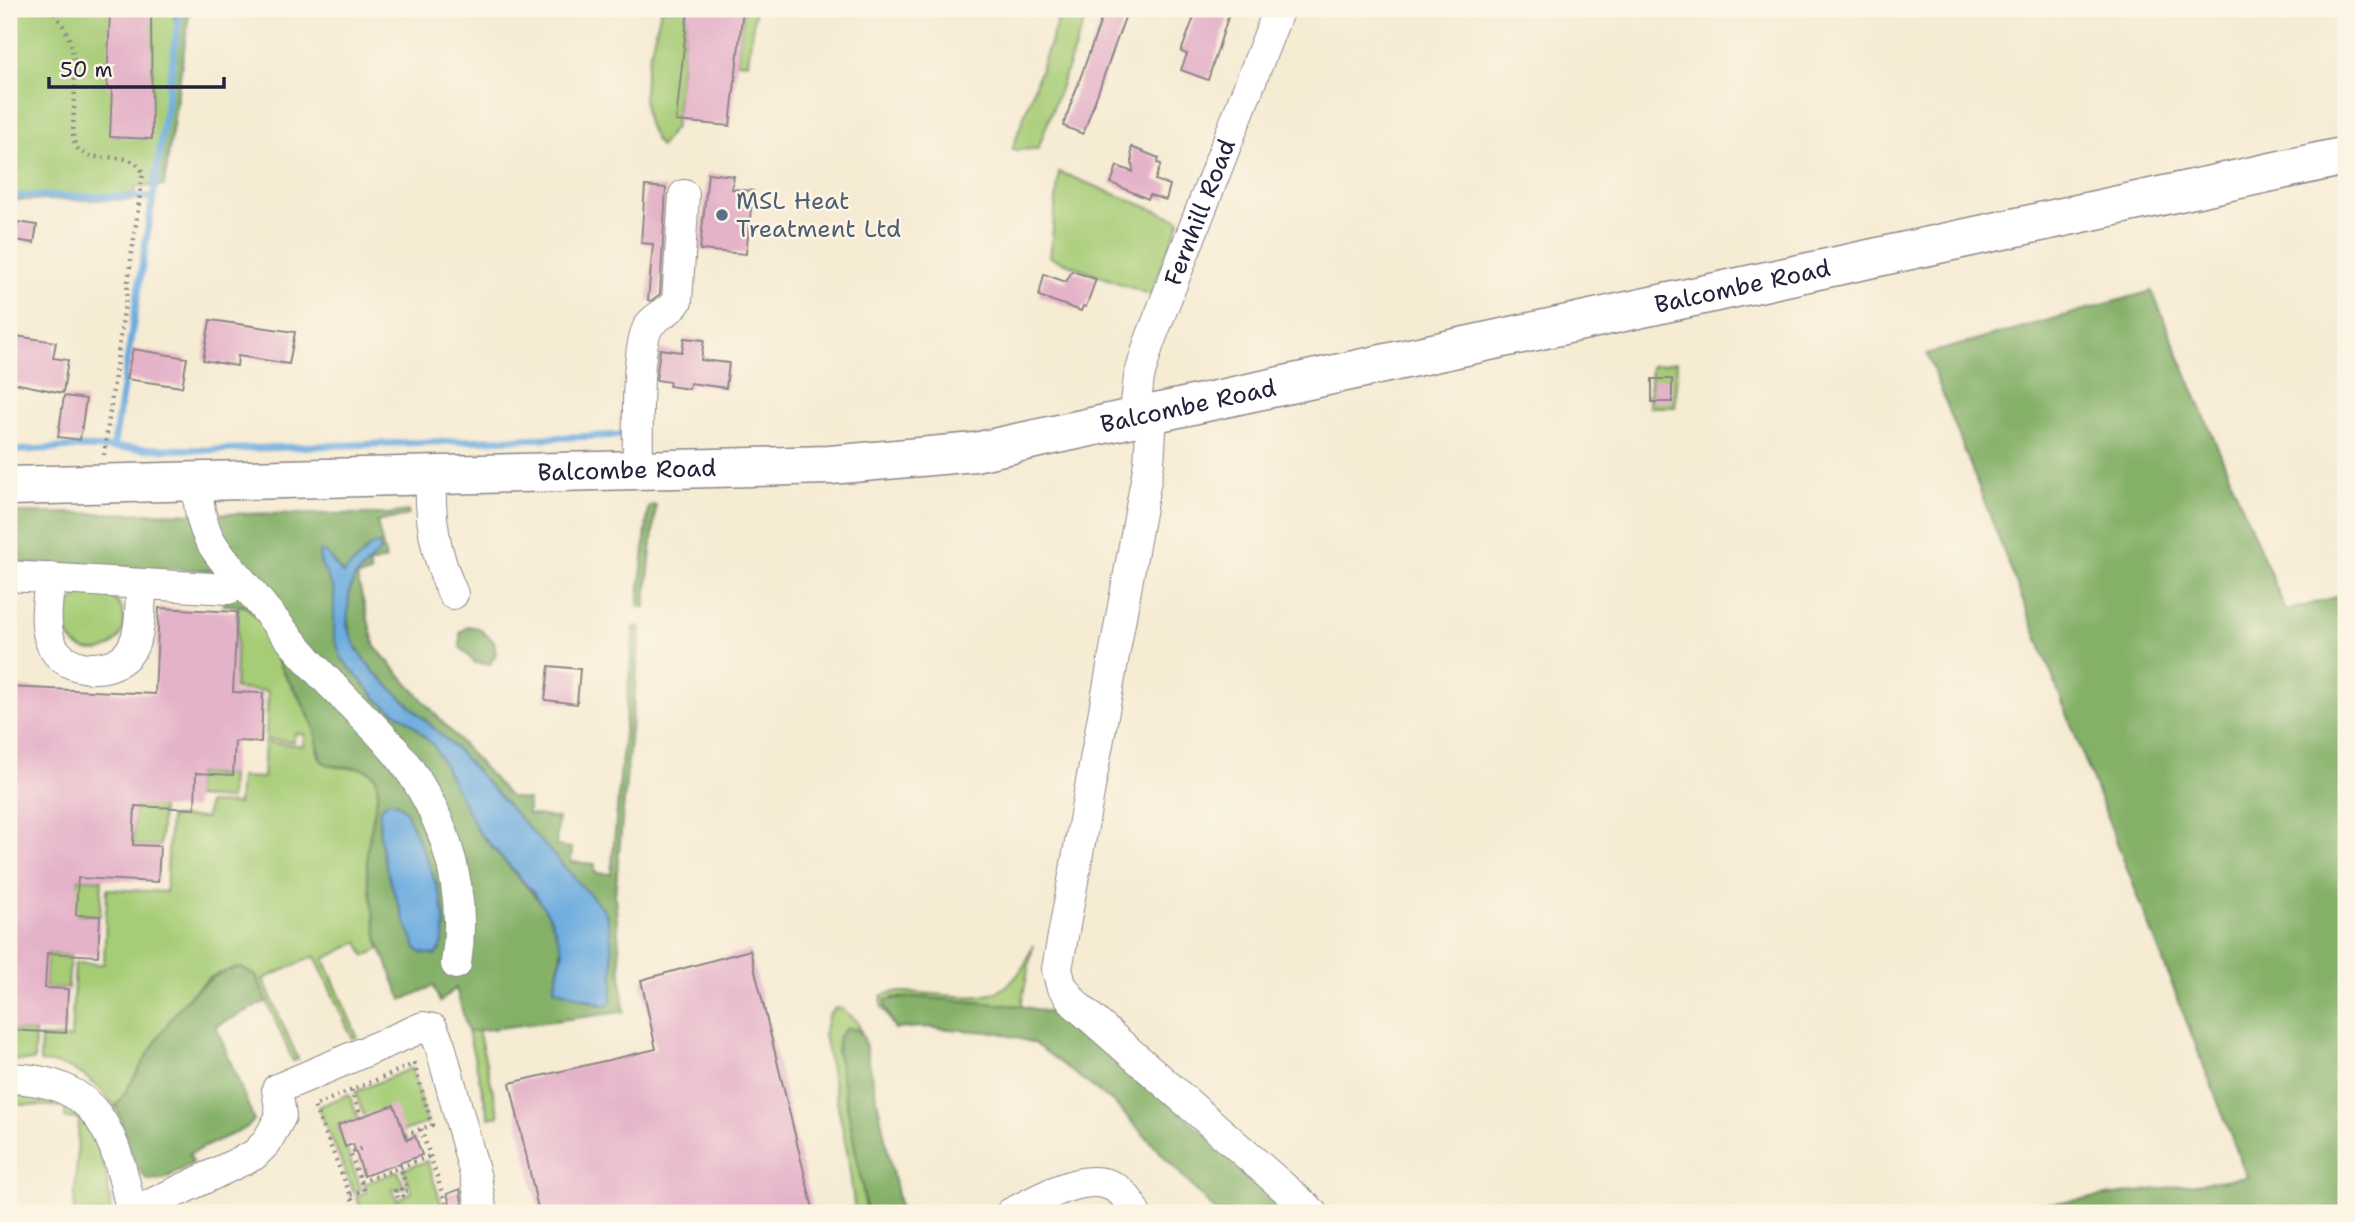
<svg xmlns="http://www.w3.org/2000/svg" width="2355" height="1222" viewBox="0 0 2355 1222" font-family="'Shantell Sans',sans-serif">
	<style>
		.green { fill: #a6cc76; stroke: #647758; stroke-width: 2 }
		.forest { fill: #84b067; stroke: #536951; stroke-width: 2; fill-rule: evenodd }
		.water { fill: #6cacdf; stroke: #47678d; stroke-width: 2 }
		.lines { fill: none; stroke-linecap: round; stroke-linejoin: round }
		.stream { stroke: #6cacdf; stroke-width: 7 }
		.building { fill: #e5b3c9 }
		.minor-casing { stroke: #8c8687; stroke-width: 32 }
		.major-casing { stroke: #8c8687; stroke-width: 41 }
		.path { stroke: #8c8687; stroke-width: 4.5; stroke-dasharray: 2 5; stroke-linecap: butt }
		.minor { stroke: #fff; stroke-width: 30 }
		.major { stroke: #fff; stroke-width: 38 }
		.service-dot { fill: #5c6f8a; stroke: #fcf5e5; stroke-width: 2.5 }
		.labels { text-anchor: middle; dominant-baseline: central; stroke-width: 5; stroke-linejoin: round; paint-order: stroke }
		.service-label { font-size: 24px; fill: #4e5e75; stroke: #fcf5e5; text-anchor: start }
		.street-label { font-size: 24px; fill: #22223b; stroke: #fcf5e5 }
	</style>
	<rect width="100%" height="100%" fill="#fcf5e5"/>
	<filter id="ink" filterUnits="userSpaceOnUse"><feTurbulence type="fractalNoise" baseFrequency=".0143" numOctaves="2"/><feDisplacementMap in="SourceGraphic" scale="14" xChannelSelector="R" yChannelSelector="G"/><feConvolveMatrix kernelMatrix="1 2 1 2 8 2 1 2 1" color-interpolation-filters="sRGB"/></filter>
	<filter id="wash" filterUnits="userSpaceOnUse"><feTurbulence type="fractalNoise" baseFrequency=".00686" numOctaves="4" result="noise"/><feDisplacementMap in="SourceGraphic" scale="28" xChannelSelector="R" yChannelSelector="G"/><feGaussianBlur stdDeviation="1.57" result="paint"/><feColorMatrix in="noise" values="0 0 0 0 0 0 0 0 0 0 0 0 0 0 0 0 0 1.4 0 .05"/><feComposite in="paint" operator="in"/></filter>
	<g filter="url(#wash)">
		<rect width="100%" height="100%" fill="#f6ebd3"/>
		<!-- green -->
		<g class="green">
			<polygon points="9,9 174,9 176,36 155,186 136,187 133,200 9,200"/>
			<path d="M661,9h27l-13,118 -15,20c-31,-42 -9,-91 1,-138z"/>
			<polygon points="743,9 755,9 748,63 737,62"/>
			<polygon points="1062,9 1089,9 1038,149 1012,150"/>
			<polygon points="1059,172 1180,220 1150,295 1050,257"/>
			<polygon points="1677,362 1675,407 1649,407 1651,366"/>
			<circle cx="94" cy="621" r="30"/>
			<path d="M238,605c31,4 31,43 43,63 11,21 26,38 34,61 3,8 0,20 4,27 12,22 44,2 57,22l2,14 -11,71 13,86 -15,7 -7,-14 -34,17 33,77 -5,2 -37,-82 -52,23 35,80 -5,2 -37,-85c-10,-2 -23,-6 -33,-4 -39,8 -83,102 -108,135 -20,-27 -40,-43 -75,-45l1,-25 30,1 4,-75 29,1 3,-75 59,3 4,-75 36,1 2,-15 30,1 2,-27 23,1 2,-36 38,4 1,-12 -9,-1 -1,9 -28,-3 2,-48 -33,-2z"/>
			<polygon points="196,773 231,775 230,799 195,797"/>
			<polygon points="135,805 162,806 160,846 133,845"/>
			<polygon points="78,878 102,880 100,916 71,914 73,882 78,882"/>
			<path d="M1033,945l-12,61 -128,-9 -6,18 8,14 -14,-24 1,-10 12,-3c62,-2 113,29 139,-47z"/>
			<polygon points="47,953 70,954 68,989 45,988"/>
			<polygon points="843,1009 857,1021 864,1039 858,1030 837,1051 867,1213 855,1213 848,1156 824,1035 828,1016 835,1008"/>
			<polygon points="9,1030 35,1031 34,1061 9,1060"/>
			<polygon points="478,1030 499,1116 489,1118 468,1032"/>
			<polygon points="412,1068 427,1123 404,1131 364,1116 355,1092"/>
			<polygon points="349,1094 358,1118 338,1126 361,1189 354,1192 318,1107"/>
			<path d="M9,1095c13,1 31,-1 43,4 46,17 56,71 59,114h-37l5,-94 -14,-1v-11l-56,-3z"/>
			<polygon points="427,1161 444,1211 363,1213 356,1196 366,1192 364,1184 398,1171 405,1188 392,1190 397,1200 412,1192 403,1169"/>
		</g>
		<!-- forest -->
		<g class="forest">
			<polygon points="174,9 190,9 164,186 155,186 176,36"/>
			<polygon points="2152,291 2286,611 2346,594 2346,1213 1979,1213 2247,1177 1927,354"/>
			<polygon points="656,505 645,607 638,606 648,510 649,506"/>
			<path d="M408,511l1,4 -32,7 9,37 -17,6 2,8 -14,4 18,70 135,150 18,3v14l30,4 -2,28 16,2 -1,14 24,2v9l16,1 23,-247h7l-26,267 9,118 -156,20 -12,-44 -16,14 -7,-16 -31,14 -24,-58 -11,-68v-24l11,-58 -2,-14c-12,-19 -39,-4 -55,-18l-7,-33 -17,-35 -16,-23 -12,-39 -23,-24 -23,-1 1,-34 -215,-8v-50l378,1zM371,546l10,3 -2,3 -25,26 -5,14 -3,21 7,29 21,30 83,78 150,165 4,37 -11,53 -46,-16 8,-43 -16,-37 -68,-78 -44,-85 -24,-24 -30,-20 -38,-43 -8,-22v-47l-8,-37 17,21zM406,811c17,48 46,87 34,139l-56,-102 -5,-23z"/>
			<polygon points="468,626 478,628 494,641 496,654 490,664 475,663 460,647 460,633"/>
			<path d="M241,967l15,9 11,25 -51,25 38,94 -6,7 -59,27 4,9 -29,16 -16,1c-16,-11 -22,-54 -33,-73 35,-47 63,-129 126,-140z"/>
			<polygon points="915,997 1021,1006 1052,1013 1099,1043 1297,1213 1217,1213 1115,1104 1034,1043 1000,1033 922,1027 895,1029 885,1006 886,1000"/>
			<polygon points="847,1028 858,1030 864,1039 901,1213 867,1213 837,1051 839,1036"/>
		</g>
		<!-- water -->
		<g class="water">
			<path d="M380,543l-1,9 -25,26 -5,14 -2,34 10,23 17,23 83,78 147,160c8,13 13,84 4,96l-54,-17 9,-38 -13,-34 -15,-23 -57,-63 -44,-85 -24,-24 -30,-20 -38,-43 -8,-22v-47l-14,-28 -1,-10 7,1 17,21 28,-28z"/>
			<path d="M389,801l7,1 10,9c13,37 57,107 30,144l-15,-2 -5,-5c-17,-44 -41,-92 -36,-140z"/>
		</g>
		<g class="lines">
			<!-- stream -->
			<g class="stream">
				<polyline points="9,196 153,197 180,9"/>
				<polyline points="114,444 153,197"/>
				<polyline points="9,451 78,447 209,450 627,435"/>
			</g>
		</g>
		<g id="blocks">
			<!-- building -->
			<g class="building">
				<polygon points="110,9 151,9 152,139 110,137 112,89 107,88"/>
				<polygon points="688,9 743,9 730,126 676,121"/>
				<polygon points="1105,9 1128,9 1083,134 1063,126"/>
				<polygon points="1197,9 1215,9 1229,14 1208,80 1181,70 1187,54 1181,52"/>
				<polygon points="1131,147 1159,158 1157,163 1161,164 1155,180 1170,185 1166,200 1150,195 1148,199 1111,183 1117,166 1133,172"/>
				<polygon points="708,173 734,176 732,189 753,191 746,254 700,250"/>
				<polygon points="645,186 666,188 660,294 651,301 648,300 653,244 641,243"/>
				<polygon points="18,222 37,225 34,243 15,240"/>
				<polygon points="1072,271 1096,279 1086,307 1083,306 1081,311 1039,296 1044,274 1066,282"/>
				<polygon points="210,320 295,332 289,364 238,356 237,366 203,360"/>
				<polygon points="9,335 56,342 53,358 68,360 63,393 9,382"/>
				<polygon points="684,338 704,340 701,360 729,363 726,388 690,383 689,389 669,386 670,382 656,380 660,349 682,352"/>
				<polygon points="133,349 187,358 182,387 126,379"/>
				<rect x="1652" y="379" width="20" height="23"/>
				<polygon points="64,396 86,399 80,440 58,437"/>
				<polygon points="159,608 237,612 233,692 263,693 261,742 235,741 233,775 196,773 195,809 135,806 133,845 160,846 158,882 78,878 76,915 100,916 98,956 47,953 45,988 68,989 66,1033 9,1030 9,687 155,694"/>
				<polygon points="549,666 580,669 577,704 545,700"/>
				<polygon points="750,950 814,1213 539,1213 510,1083 656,1049 641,980"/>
				<polygon points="394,1105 407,1140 415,1136 422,1155 364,1176 353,1144 345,1147 338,1125"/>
				<polygon points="460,1189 464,1213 453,1213 447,1194"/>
			</g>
		</g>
	</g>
	<g filter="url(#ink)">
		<use href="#blocks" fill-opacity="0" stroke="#8c8687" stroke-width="2"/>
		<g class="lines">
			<!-- minor casing -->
			<g class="minor-casing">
				<g id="minor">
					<polyline points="1152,415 1149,463 1057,969 1061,985 1075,1004 1313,1213"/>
					<path id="s1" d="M1134,420l5,-43 10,-34 130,-334"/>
					<path d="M638,470c0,-31 -3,-119 10,-143 7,-12 22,-14 29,-26l7,-106"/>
					<path d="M431,475c-2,43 4,79 22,119"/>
					<path d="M198,481c-1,56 19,71 53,111 19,23 38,47 58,69 24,27 51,51 75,77 56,61 85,143 72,226"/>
					<polyline points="9,576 228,589 243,583"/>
					<path d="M50,578c-2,21 -7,46 1,65 12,31 65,34 81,5 10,-18 8,-44 9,-64"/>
					<path d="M9,1078c93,3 105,56 123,135"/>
					<polyline points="132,1213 254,1155 266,1143 281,1116 277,1089 423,1027 433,1029 440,1045 476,1178 482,1213"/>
					<path d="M1011,1213c39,-19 100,-59 124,0"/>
				</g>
			</g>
			<!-- major casing -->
			<g class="major-casing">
				<g id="major">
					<path id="s2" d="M9,486l821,-21 145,-13 1371,-296"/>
				</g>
			</g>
			<!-- path -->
			<g class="path">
				<path d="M49,9c36,30 24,84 24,126 5,41 55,6 70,38l-39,282"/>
				<polyline points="351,1090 361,1117"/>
				<polyline points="421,1129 448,1210"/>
				<polyline points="405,1135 432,1125 414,1064"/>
				<polyline points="399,1164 408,1190 402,1192"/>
				<polyline points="361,1182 430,1156"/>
				<polygon points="401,1188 403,1196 398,1198 395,1191"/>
				<polyline points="351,1195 364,1190 350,1153 362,1148"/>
				<polyline points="358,1213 314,1106 414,1064 412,1058"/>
			</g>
			<!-- minor -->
			<use href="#minor" class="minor"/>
			<!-- major -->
			<use href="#major" class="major"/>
		</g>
	</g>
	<!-- markers -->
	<circle class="service-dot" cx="722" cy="215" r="7"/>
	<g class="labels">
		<!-- service labels -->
		<g class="service-label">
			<text x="736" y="201">MSL Heat<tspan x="736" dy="28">Treatment Ltd</tspan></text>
		</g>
		<!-- street labels -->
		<g class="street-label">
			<text stroke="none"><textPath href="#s1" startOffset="219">Fernhill Road</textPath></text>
			<text stroke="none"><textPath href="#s2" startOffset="1752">Balcombe Road</textPath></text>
			<text stroke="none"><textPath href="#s2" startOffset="1185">Balcombe Road</textPath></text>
			<text stroke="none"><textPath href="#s2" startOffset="618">Balcombe Road</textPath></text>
		</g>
	</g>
	<!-- margin -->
	<rect width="2355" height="1222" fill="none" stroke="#fcf5e5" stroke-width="35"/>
	<!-- scale -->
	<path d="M49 77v10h175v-10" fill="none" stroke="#22223b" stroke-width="3.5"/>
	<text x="60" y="77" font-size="21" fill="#22223b" stroke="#fcf5e5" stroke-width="5" paint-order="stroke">50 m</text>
</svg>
